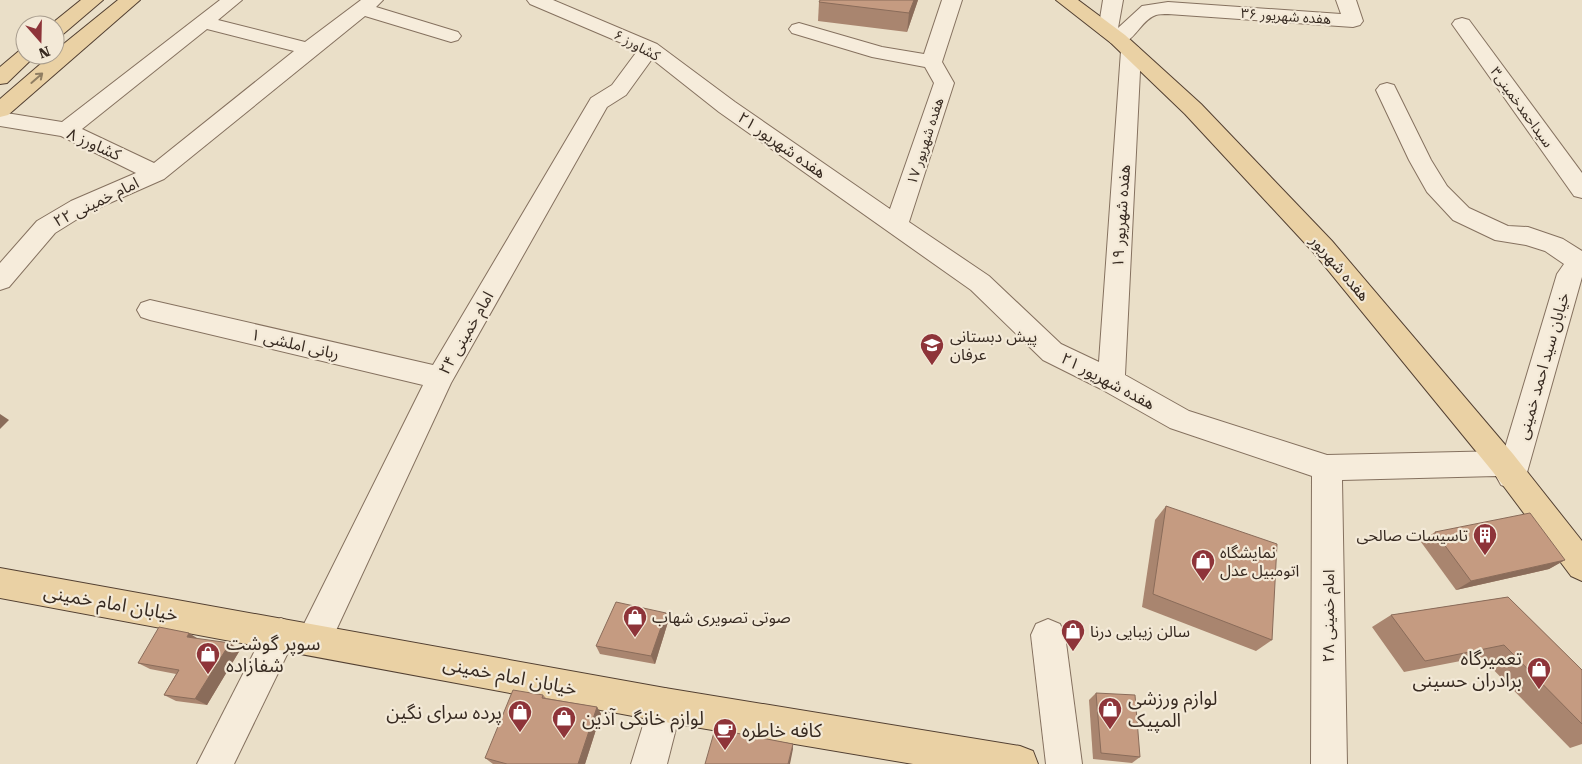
<svg xmlns="http://www.w3.org/2000/svg" width="1582" height="764" viewBox="0 0 1582 764" font-family="'Roboto Serif','Noto Sans Arabic',serif">
	<style>
		.lines { fill: none; stroke-linecap: round; stroke-linejoin: round }
		.minor-casing { stroke: #85715f; stroke-width: 2 }
		.major-casing { stroke: #534032; stroke-width: 2 }
		.minor { fill: #f6ecdb; fill-rule: evenodd }
		.major { fill: #ead1a4; fill-rule: evenodd }
		.wall { fill: #a9856f }
		.shaded-wall { fill: #8a6c5a }
		.building { fill: #c59b81; stroke: #8a6c5a }
		.oneway { stroke: #907e62 }
		.labels { text-anchor: middle; dominant-baseline: central; stroke-width: 4.5; stroke-linejoin: round; paint-order: stroke }
		.far-street-label { font-size: 14px; fill: #372a21; stroke: #f3e9d7 }
		.street-label { font-size: 16px; fill: #372a21; stroke: #f3e9d7 }
		.poi-label { font-size: 16px; fill: #372a21; stroke: #f3e9d7; text-anchor: start }
		.near-street-label { font-size: 19px; fill: #372a21; stroke: #f3e9d7 }
		.near-poi-label { font-size: 19px; fill: #372a21; stroke: #f3e9d7; text-anchor: start }
	</style>
	<rect width="100%" height="100%" fill="#eadfc8"/>
	<g class="lines">
		<!-- minor casing -->
		<g class="minor-casing">
			<g id="minor">
				<path d="M220,0h22l-24,20 87,22 56,-42h22l-7,7 82,25 3,4 -3,4 -7,2 -86,-26 -201,163 -77,34 -32,20 -46,54 -9,3v-27l37,-42 34,-20 65,-28 -75,-37 -61,-10v-14l62,10zM207,29l87,22 -140,112 -72,-34z"/>
				<polygon points="527,0 553,0 657,44 735,102 890,209 934,83 925,67 872,57 792,33 789,29 792,25 799,23 882,47 924,54 942,0 962,0 942,62 954,83 909,222 989,276 1061,344 1099,362 1121,51 1124,47 1131,45 1138,47 1141,51 1125,375 1189,411 1327,455 1504,451 1557,274 1564,264 1545,251 1526,245 1495,240 1453,220 1427,192 1409,160 1376,90 1380,85 1387,83 1394,85 1431,160 1447,186 1469,208 1508,226 1528,227 1563,239 1582,251 1582,277 1526,476 1521,485 1511,489 1501,485 1496,476 1342,480 1347,764 1311,764 1312,476 1170,428 1101,389 1043,360 971,290 719,112 652,59 626,95 607,107 451,383 326,652 314,656 302,652 297,640 302,628 423,385 150,320 141,317 137,310 141,303 150,300 433,365 591,98 612,85 638,50 530,4"/>
				<path d="M1103,0h20l-5,28 24,-22 26,-4 173,12 -5,-14h20l7,21 -3,4 -7,2 -185,-13c-4,0 -9,0 -12,1 -18,6 -22,34 -45,28l-3,-4 2,-2 -9,-2 -3,-4z"/>
				<polygon points="1462,18 1469,20 1582,173 1582,198 1574,196 1452,24 1455,20"/>
				<polygon points="281,618 293,623 297,634 234,764 197,764 269,623"/>
				<polygon points="1048,619 1060,624 1065,635 1082,764 1046,764 1031,635 1036,624"/>
				<polygon points="665,688 677,693 682,705 667,764 631,764 653,693"/>
			</g>
		</g>
		<!-- major casing -->
		<g class="major-casing">
			<g id="major">
				<polygon points="81,0 103,0 62,35 55,37 55,25 50,25"/>
				<polygon points="118,0 140,0 8,115 0,117 0,99 51,55 55,55 55,51"/>
				<polygon points="1056,0 1078,0 1125,35 1201,104 1332,241 1513,454 1582,541 1582,581 1571,576 1493,472 1314,253 1185,114 1111,43"/>
				<polygon points="25,49 25,55 36,55 7,83 0,84 0,67 19,51"/>
				<polygon points="0,568 665,688 1020,746 1033,751 1038,764 913,764 665,722 0,598"/>
			</g>
		</g>
		<!-- minor -->
		<use href="#minor" class="minor"/>
		<!-- major -->
		<use href="#major" class="major"/>
	</g>
	<!-- wall -->
	<g class="wall">
		<polygon points="918,0 907,32 818,21 819,2"/>
		<polygon points="1166,506 1272,640 1256,651 1142,607 1155,520"/>
		<polygon points="1435,532 1565,560 1549,569 1456,590 1421,542"/>
		<polygon points="1508,597 1582,670 1582,744 1570,748 1481,657 1404,672 1372,627 1391,615"/>
		<polygon points="668,622 655,664 600,654 596,646"/>
		<polygon points="199,639 240,650 207,705 176,701 164,695 176,674 150,669 138,663"/>
		<polygon points="1096,693 1140,757 1132,763 1093,759 1089,700"/>
		<polygon points="543,695 546,698 597,707 601,714 585,764 493,764 485,758"/>
	</g>
	<!-- shaded-wall -->
	<g class="shaded-wall">
		<polygon points="914,0 918,0 907,32 909,13"/>
		<polygon points="0,414 9,420 0,429"/>
		<polygon points="1565,560 1549,569 1456,590 1471,581"/>
		<polygon points="666,613 668,622 655,664 651,656"/>
		<polygon points="189,633 200,640 187,637"/>
		<polygon points="230,643 240,650 207,705 195,699"/>
		<polygon points="597,707 601,714 585,764 578,764"/>
		<polygon points="793,744 793,749 790,764 788,764"/>
	</g>
	<!-- building -->
	<g class="building">
		<polygon points="820,0 914,0 909,13 819,2"/>
		<polygon points="1166,506 1277,544 1272,640 1153,594"/>
		<polygon points="1530,513 1565,560 1471,581 1435,532"/>
		<polygon points="1508,597 1582,670 1582,724 1504,645 1425,661 1391,615"/>
		<polygon points="616,602 666,613 651,656 596,646"/>
		<polygon points="159,627 189,633 187,637 230,643 195,699 164,695 179,670 138,663"/>
		<polygon points="513,690 543,695 542,698 597,707 578,764 507,764 485,758"/>
		<polygon points="1096,693 1135,695 1140,757 1101,753"/>
		<polygon points="715,729 793,744 788,764 705,764"/>
	</g>
	<!-- one-way arrows -->
	<defs><path id="oneway-shaft" d="M-6 0H5M1.5-3L5.5 0L1.5 3" fill="none" stroke-width="1.6" stroke-linecap="round" stroke-linejoin="round" transform="scale(1.25)"/></defs>
	<use class="oneway" href="#oneway-shaft" transform="translate(37 78) rotate(-41)"/>
	<!-- icons -->
	<defs>
		<g id="school-pin" transform="scale(1.25)"><path d="M0 17L-7.5 6A9.5 9.5 0 1 1 7.5 6Z" fill="#8e3439" stroke="#f3e9d7"/><path d="M0-5L7-2L0 1L-7-2ZM-4 1L0 2.5L4 1V4Q0 6-4 4Z" fill="#fff"/></g>
		<g id="building-pin" transform="scale(1.25)"><path d="M0 17L-7.5 6A9.5 9.5 0 1 1 7.5 6Z" fill="#8e3439" stroke="#f3e9d7"/><path d="M-4-6H4V6H1V3H-1V6H-4ZM-2.5-4.3h1.7v1.8h-1.7ZM.8-4.3h1.7v1.8H.8ZM-2.5-1h1.7V.8h-1.7ZM.8-1h1.7V.8H.8Z" fill="#fff"/></g>
		<g id="shop-pin" transform="scale(1.25)"><path d="M0 17L-7.5 6A9.5 9.5 0 1 1 7.5 6Z" fill="#8e3439" stroke="#f3e9d7"/><path d="M-5-2.5h2.3a2.7 3.5 0 0 1 5.4 0H5L5.5 6h-11ZM-1.5-2.5h3a1.5 2.3 0 0 0-3 0Z" fill="#fff"/></g>
		<g id="cafe-pin" transform="scale(1.25)"><path d="M0 17L-7.5 6A9.5 9.5 0 1 1 7.5 6Z" fill="#8e3439" stroke="#f3e9d7"/><path d="M-5.5-4.5H6V0H3Q3 3.5 0 3.5H-2.5Q-5.5 3.5-5.5 0ZM3-3.2v2h1.7v-2ZM-6 4.5H4V6H-6Z" fill="#fff"/></g>
	</defs>
	<g fill-rule="evenodd">
		<use href="#school-pin" x="932" y="345"/>
		<use href="#building-pin" x="1485" y="535"/>
		<use href="#shop-pin" x="1203" y="561"/>
		<use href="#shop-pin" x="635" y="617"/>
		<use href="#shop-pin" x="1073" y="631"/>
		<use href="#shop-pin" x="208" y="654"/>
		<use href="#shop-pin" x="1539" y="669"/>
		<use href="#shop-pin" x="1110" y="709"/>
		<use href="#shop-pin" x="520" y="712"/>
		<use href="#shop-pin" x="564" y="718"/>
		<use href="#cafe-pin" x="725" y="730"/>
	</g>
	<g class="labels">
		<!-- far-street labels -->
		<g class="far-street-label">
			<text transform="translate(1286 16) rotate(4)">هفده شهریور ۳۶</text>
			<text transform="translate(637 45) rotate(28)">کشاورز ۶</text>
			<text transform="translate(1522 107) rotate(54)">سیداحمدخمینی۳</text>
			<text transform="translate(925 141) rotate(-72)">هفده شهریور ۱۷</text>
		</g>
		<!-- street labels -->
		<g class="street-label">
			<text transform="translate(94 144) rotate(24)">کشاورز ۸</text>
			<text transform="translate(782 145) rotate(35)">هفده شهریور ۲۱</text>
			<text transform="translate(96 202) rotate(-26)">امام خمینی ۲۲</text>
			<text transform="translate(1121 216) rotate(-86)">هفده شهریور ۱۹</text>
			<text transform="translate(1340 268) rotate(49)">هفده شهریور</text>
			<text transform="translate(466 333) rotate(-60)">امام خمینی ۲۴</text>
			<text transform="translate(295 344) rotate(13)">ربانی املشی ۱</text>
			<text transform="translate(1543 366) rotate(-74)">خیابان سید احمد خمینی</text>
			<text transform="translate(1108 381) rotate(28)">هفده شهریور ۲۱</text>
			<text transform="translate(1328 616) rotate(-90)">امام خمینی ۲۸</text>
		</g>
		<!-- poi labels -->
		<g class="poi-label">
			<text x="950" y="336">پیش دبستانی<tspan x="950" dy="18">عرفان</tspan></text>
			<text x="1468" y="535" text-anchor="end">تاسیسات صالحی</text>
			<text x="1220" y="552">نمایشگاه<tspan x="1220" dy="18">اتومبیل عدل</tspan></text>
			<text x="652" y="617">صوتی تصویری شهاب</text>
			<text x="1090" y="631">سالن زیبایی درنا</text>
		</g>
		<!-- near-street labels -->
		<g class="near-street-label">
			<text transform="translate(111 603) rotate(10)">خیابان امام خمینی</text>
			<text transform="translate(510 676) rotate(11)">خیابان امام خمینی</text>
		</g>
		<!-- near-poi labels -->
		<g class="near-poi-label">
			<text x="226" y="643">سوپر گوشت<tspan x="226" dy="22">شفازاده</tspan></text>
			<text x="1522" y="658" text-anchor="end">تعمیرگاه<tspan x="1522" dy="22">برادران حسینی</tspan></text>
			<text x="1128" y="698">لوازم ورزشی<tspan x="1128" dy="22">المپیک</tspan></text>
			<text x="502" y="712" text-anchor="end">پرده سرای نگین</text>
			<text x="582" y="718">لوازم خانگی آذین</text>
			<text x="742" y="730">کافه خاطره</text>
		</g>
	</g>
	<!-- north arrow -->
	<g transform="translate(40 40) rotate(160)"><circle r="24" fill="#f3e9d7" stroke="#a89d8e"/>
	<path d="M0-4L9 19L0 12L-9 19Z" fill="#8e3439"/>
	<text y="-8" font-size="14" font-weight="bold" text-anchor="middle" fill="#372a21">N</text>
	</g>
</svg>
